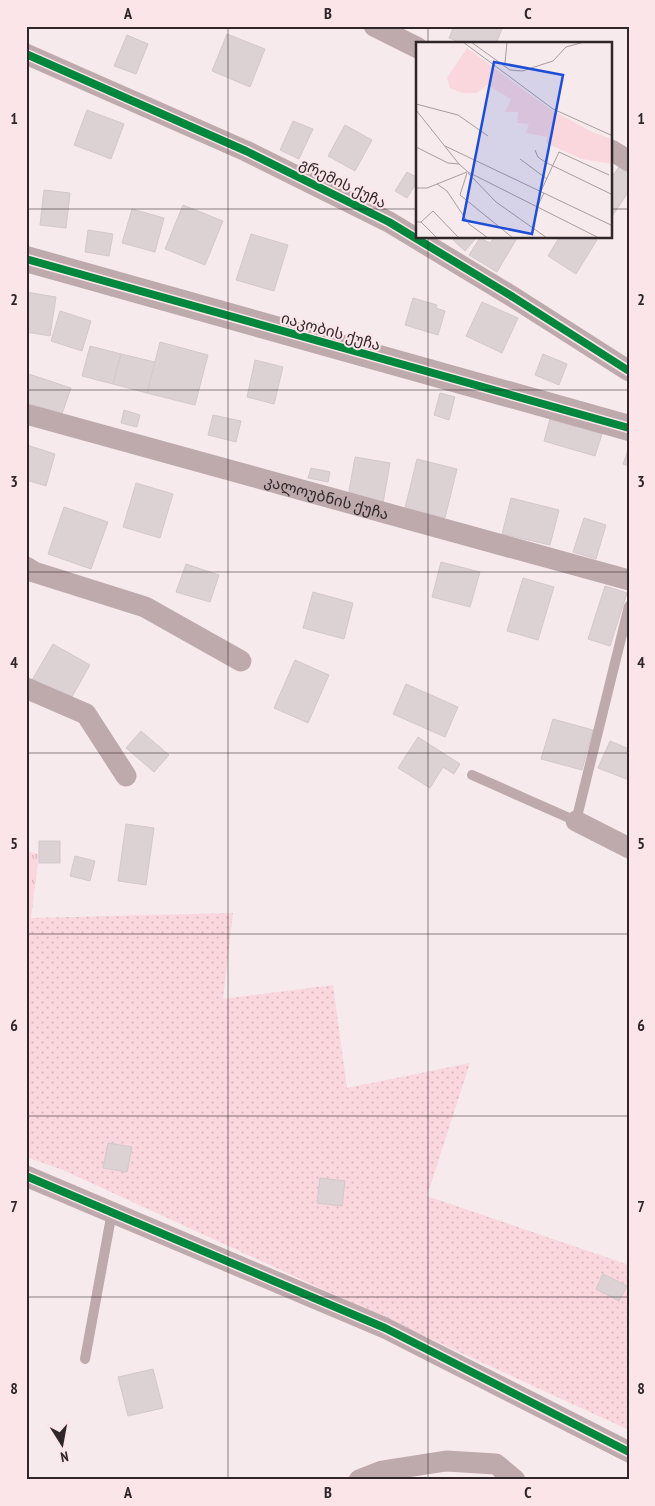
<svg xmlns="http://www.w3.org/2000/svg" width="655" height="1506" viewBox="0 0 655 1506" font-family="'PT Sans Narrow','Noto Sans Georgian',sans-serif">
	<style>
		.grass { fill: url(#grass-tufts) }
		.garden { fill: url(#garden-dots) }
		.building { fill: #dcd1d3; stroke: #d3c8ca }
		.lines { fill: none; stroke-linecap: round; stroke-linejoin: round }
		.service { stroke: #bea9ad; stroke-width: 10 }
		.minor { stroke: #bea9ad; stroke-width: 21 }
		.tertiary { stroke: #bea9ad; stroke-width: 26 }
		.cycleway-casing { stroke: #fce5e9; stroke-width: 11 }
		.cycleway { stroke: #00873e; stroke-width: 8 }
		.grid { fill: none; stroke: #2e2628; stroke-width: 1; stroke-opacity: 0.55 }
		.labels { text-anchor: middle; dominant-baseline: central; stroke-width: 4; stroke-linejoin: round; paint-order: stroke }
		.street-label { font-size: 15px; fill: #2e2628; stroke: #fce5e9 }
		.inset-road { fill: none; stroke: #a79c9e; stroke-width: 1 }
		.view { fill: #1d4ed8; fill-opacity: 0.15; stroke: #1d4ed8; stroke-width: 2.5 }
		.inset-edge { fill: none; stroke: #2e2628; stroke-width: 2.5 }
		.neatline { fill: none; stroke: #2e2628; stroke-width: 2 }
		.grid-label { font-size: 16px; text-anchor: middle; font-weight: bold; fill: #2e2628 }
	</style>
	<defs>
		<pattern id="grass-tufts" width="24" height="20" patternUnits="userSpaceOnUse" patternTransform="scale(1.25)"><rect width="24" height="20" fill="#fad6dd"/><path d="M3 7l-1-3M5 7V3M7 7l1-3M15 17l-1-3M17 17v-4M19 17l1-3" fill="none" stroke="#d7b8be"/></pattern>
		<pattern id="garden-dots" width="8" height="8" patternUnits="userSpaceOnUse" patternTransform="scale(1.25)"><rect width="8" height="8" fill="#fad6dd"/><path d="M2 2h.1M6 6h.1" fill="none" stroke="#d7b8be" stroke-width="1.8" stroke-linecap="round"/></pattern>
	</defs>
	<rect width="100%" height="100%" fill="#f7eaec"/>
	<!-- grass -->
	<polygon class="grass" points="26,851 39,854 26,958"/>
	<!-- garden -->
	<polygon class="garden" points="233,913 223,999 333,985 347,1088 470,1063 427,1196 629,1265 629,1430 63,1170 26,1157 26,958 31,918"/>
	<!-- building -->
	<g class="building">
		<polygon points="454,26 503,26 496,44 465,44 449,38"/>
		<polygon points="227,34 265,49 250,87 212,71"/>
		<polygon points="127,35 148,44 136,74 114,66"/>
		<polygon points="87,110 124,124 111,159 74,145"/>
		<polygon points="293,121 313,129 299,159 280,150"/>
		<polygon points="345,125 372,140 355,171 328,156"/>
		<polygon points="619,167 629,174 629,191 613,215 611,214 611,178"/>
		<polygon points="407,172 418,178 418,180 407,198 395,191"/>
		<polygon points="44,190 70,193 66,228 40,225"/>
		<polygon points="183,205 223,221 205,265 165,249"/>
		<polygon points="132,209 164,218 155,252 122,243"/>
		<polygon points="88,230 113,234 109,256 85,252"/>
		<polygon points="251,234 288,245 274,291 236,280"/>
		<polygon points="455,238 476,238 465,251 453,240"/>
		<polygon points="480,238 490,243 494,238 517,238 497,272 469,255"/>
		<polygon points="559,238 592,238 597,240 576,274 548,256"/>
		<polygon points="26,292 56,297 50,336 26,332"/>
		<polygon points="413,298 437,305 436,308 445,311 438,335 405,325"/>
		<polygon points="482,302 518,318 502,353 466,336"/>
		<polygon points="60,311 91,321 82,351 51,341"/>
		<polygon points="160,342 208,355 195,405 147,393"/>
		<polygon points="90,346 121,354 113,384 82,376"/>
		<polygon points="121,354 155,362 147,393 113,384"/>
		<polygon points="543,354 567,364 559,385 535,375"/>
		<polygon points="255,360 283,367 274,404 247,397"/>
		<polygon points="26,373 71,388 62,414 26,402"/>
		<polygon points="440,393 455,397 449,420 434,415"/>
		<polygon points="124,410 140,415 137,427 121,423"/>
		<polygon points="213,415 241,421 236,442 208,435"/>
		<polygon points="550,419 602,434 595,456 544,441"/>
		<polygon points="27,445 55,454 46,486 26,480"/>
		<polygon points="629,447 629,466 623,464"/>
		<polygon points="355,457 390,463 383,503 348,497"/>
		<polygon points="417,459 457,469 445,518 405,508"/>
		<polygon points="311,468 330,472 328,482 308,478"/>
		<polygon points="136,483 173,494 160,538 123,527"/>
		<polygon points="511,498 559,510 550,545 502,534"/>
		<polygon points="64,507 108,522 91,569 48,554"/>
		<polygon points="584,518 606,525 596,559 573,552"/>
		<polygon points="441,562 480,572 470,607 432,597"/>
		<polygon points="186,564 219,575 210,602 176,592"/>
		<polygon points="523,578 554,587 538,640 507,631"/>
		<polygon points="605,586 627,593 610,646 588,639"/>
		<polygon points="313,592 353,603 344,639 303,628"/>
		<polygon points="53,644 90,665 69,702 32,680"/>
		<polygon points="295,660 329,675 308,723 274,708"/>
		<polygon points="406,684 458,707 445,737 393,714"/>
		<polygon points="553,719 593,730 582,770 541,759"/>
		<polygon points="141,731 169,755 154,772 126,748"/>
		<polygon points="418,737 460,764 454,774 443,767 430,788 398,768"/>
		<polygon points="610,741 629,749 629,780 598,768"/>
		<polygon points="126,824 154,828 146,885 118,881"/>
		<rect x="39" y="841" width="21" height="22"/>
		<polygon points="75,856 95,861 90,881 70,876"/>
		<polygon points="108,1143 132,1147 127,1172 103,1168"/>
		<polygon points="320,1178 345,1181 342,1206 317,1203"/>
		<polygon points="603,1274 627,1286 619,1301 596,1289"/>
		<polygon points="153,1369 163,1408 128,1416 118,1377"/>
	</g>
	<g class="lines">
		<!-- service -->
		<g class="service">
			<polyline points="472,775 576,821 629,606"/>
			<polyline points="85,1359 112,1212"/>
		</g>
		<!-- minor -->
		<g class="minor">
			<polyline points="374,26 418,48"/>
			<polyline points="26,54 246,151 389,222 513,297 629,371"/>
			<polyline points="611,150 629,161"/>
			<path id="s1" d="M26,414l603,166"/>
			<polyline points="26,567 34,572 145,607 241,661"/>
			<polyline points="26,688 86,714 126,776"/>
			<polyline points="576,821 629,848"/>
			<polyline points="26,1176 385,1328 629,1452"/>
			<polyline points="359,1480 382,1471 446,1461 496,1464 515,1480"/>
		</g>
		<!-- tertiary -->
		<polyline class="tertiary" points="26,259 629,428"/>
		<!-- cycleway casing -->
		<g class="cycleway-casing">
			<g id="cycleway">
				<polyline points="26,54 246,151 389,222 513,297 629,371"/>
				<polyline points="26,259 629,428"/>
				<polyline points="26,1176 385,1328 629,1452"/>
			</g>
		</g>
		<!-- cycleway -->
		<use href="#cycleway" class="cycleway"/>
	</g>
	<!-- grid -->
	<path class="grid" d="M228,26v1454M428,26v18M26,209h392M611,209h18M428,238v1242M26,390h603M26,572h603M26,753h603M26,934h603M26,1116h603M26,1297h603"/>
	<g class="labels">
		<!-- street labels -->
		<g class="street-label">
			<text transform="translate(343 183) rotate(26)">გრემის ქუჩა</text>
			<text transform="translate(331 331) rotate(16)">იაკობის ქუჩა</text>
			<text stroke="none"><textPath href="#s1" startOffset="312">კალოუბნის ქუჩა</textPath></text>
		</g>
	</g>
	<!-- overview -->
	<g transform="translate(416 42)">
		<rect width="196" height="196" fill="#f7eaec"/>
		<path d="M143,84l32,10 1,-4 20,7v25l-30,-5 -36,-16 5,-16z" fill="#fad6dd"/>
		<path d="M51,6l83,61 42,23 -1,5 -32,-11 -8,1 -3,10 -22,-4 3,-9 -12,-1 1,-11h-13l6,-13 -24,-14 -10,8h-15l-12,-5 -3,-10z" fill="#fad6dd"/>
		<path class="inset-road" d="M47,0l90,67 60,27M55,0l39,28 12,1 31,-10 13,-14 18,-5M89,21l2,-21M0,62l42,11 30,21M0,68l43,54M29,104l168,80M0,105l32,16 11,1 9,8 131,66M119,108l3,7 7,5 68,33M104,117l27,20M51,131l-7,22 53,43M52,131l28,29 51,36M21,142l10,7 22,33 19,14M0,146h11l40,-16M125,149l18,-39 50,23M121,165l7,-14M0,180h5l12,-11 26,27M5,180l16,16"/>
		<path class="view" d="M78,20l69,13 -31,159 -69,-14z"/>
		<rect width="196" height="196" class="inset-edge"/>
	</g>
	<!-- border -->
	<rect width="655" height="1506" fill="none" stroke="#fce5e9" stroke-width="55"/>
	<!-- north arrow -->
	<g transform="translate(62 1444) rotate(169)" stroke="#fce5e9" stroke-width="4" paint-order="stroke">
	<path d="M0-4L9 19L0 12L-9 19Z" fill="#2e2628"/>
	<text y="-8" font-size="14" font-weight="bold" text-anchor="middle" fill="#2e2628">N</text>
	</g>
	<rect x="28" y="28" width="600" height="1450" class="neatline"/>
	<g class="grid-label">
		<text x="128" y="19">A</text>
		<text x="328" y="19">B</text>
		<text x="528" y="19">C</text>
		<text x="14" y="124">1</text>
		<text x="641" y="124">1</text>
		<text x="14" y="305">2</text>
		<text x="641" y="305">2</text>
		<text x="14" y="487">3</text>
		<text x="641" y="487">3</text>
		<text x="14" y="668">4</text>
		<text x="641" y="668">4</text>
		<text x="14" y="849">5</text>
		<text x="641" y="849">5</text>
		<text x="14" y="1031">6</text>
		<text x="641" y="1031">6</text>
		<text x="14" y="1212">7</text>
		<text x="641" y="1212">7</text>
		<text x="14" y="1394">8</text>
		<text x="641" y="1394">8</text>
		<text x="128" y="1498">A</text>
		<text x="328" y="1498">B</text>
		<text x="528" y="1498">C</text>
	</g>
</svg>
